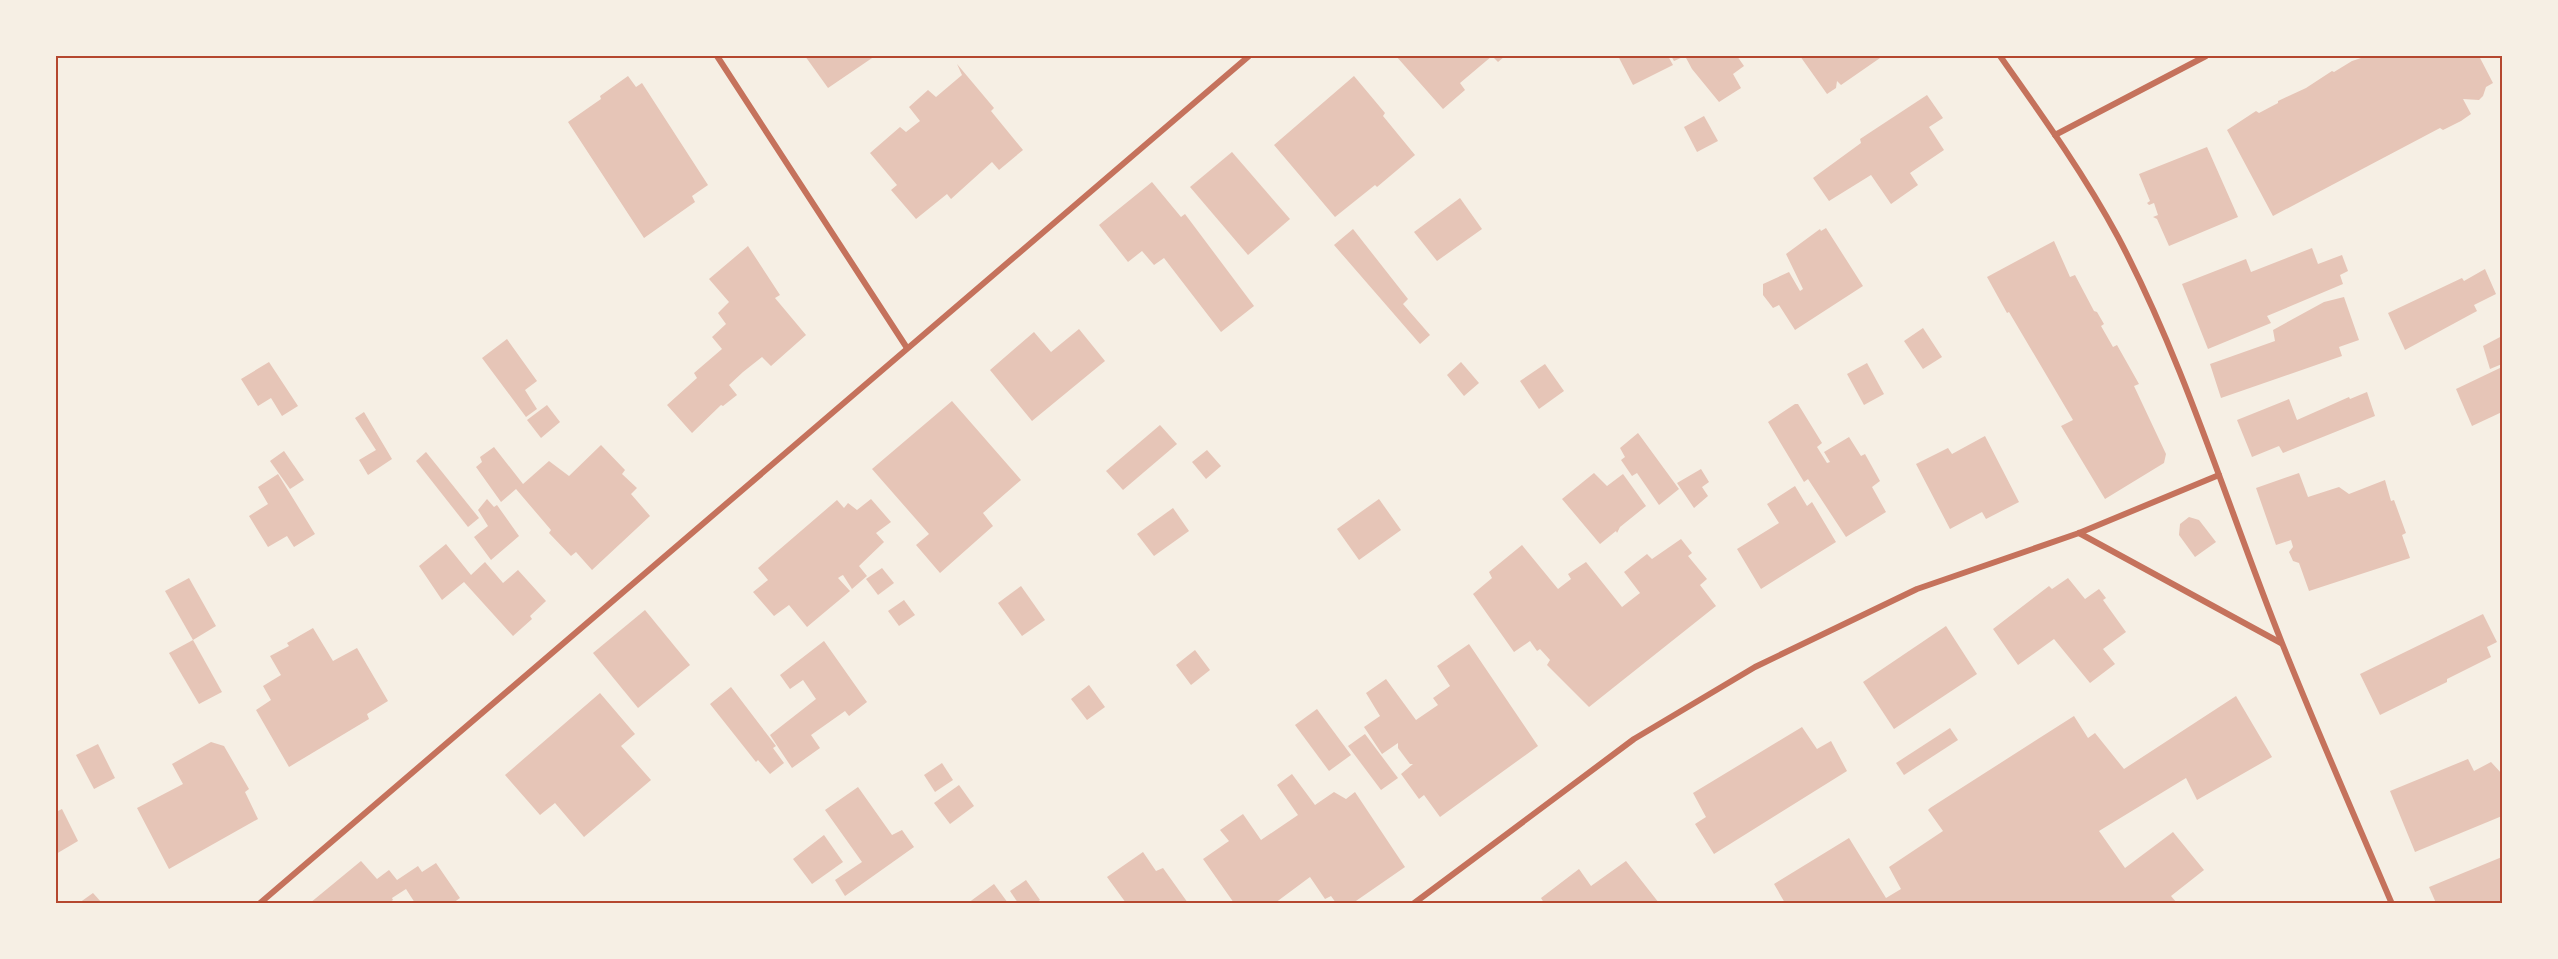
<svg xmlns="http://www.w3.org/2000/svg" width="2558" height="959" viewBox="0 0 2558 959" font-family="'Roboto Serif',serif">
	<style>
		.building { fill: #e6c5b7 }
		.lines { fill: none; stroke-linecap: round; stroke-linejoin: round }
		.minor { stroke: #c5725c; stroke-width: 6 }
		.neatline { fill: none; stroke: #b5482f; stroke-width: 2 }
	</style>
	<rect width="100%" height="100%" fill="#f6efe4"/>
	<!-- building -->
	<g class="building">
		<polygon points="805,56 875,56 828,88"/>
		<polygon points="1396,56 1492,56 1460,83 1465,90 1443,109"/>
		<polygon points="1492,56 1505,56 1498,62"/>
		<polygon points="1618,56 1668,56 1673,65 1633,85"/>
		<polygon points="1671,56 1685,56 1674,61"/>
		<polygon points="1685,56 1737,56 1744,66 1733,74 1741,88 1719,102 1692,69"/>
		<polygon points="1800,56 1879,56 1880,58 1841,85 1837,81 1836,88 1827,94"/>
		<polygon points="2367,56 2479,56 2493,83 2486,87 2483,96 2479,100 2463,99 2471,114 2461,121 2443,130 2440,128 2273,216 2227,130 2256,111 2259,113 2278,103 2278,101 2306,88 2332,71 2334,72 2352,61"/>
		<polygon points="957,64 994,108 991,111 1023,150 999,170 992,162 951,199 947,194 916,219 891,190 897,185 870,153 900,127 906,132 920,121 909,107 928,90 936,97 962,75"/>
		<polygon points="628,76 636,87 642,83 708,185 692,196 695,202 644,238 568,122 601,99 600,96"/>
		<polygon points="1354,76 1385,113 1383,116 1415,155 1377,187 1375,185 1335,217 1274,145"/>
		<polygon points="1927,95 1943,118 1929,127 1944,150 1910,173 1918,185 1891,204 1871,175 1829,201 1813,178 1861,143 1860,139"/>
		<polygon points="1704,116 1718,141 1697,152 1684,127"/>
		<polygon points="2207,147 2238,217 2169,246 2157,219 2153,217 2158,215 2154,203 2149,205 2147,203 2150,201 2139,174"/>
		<polygon points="1232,152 1290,219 1248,255 1190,187"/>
		<polygon points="1152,182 1181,217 1185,214 1254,306 1221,332 1164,258 1154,265 1142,251 1128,262 1099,225"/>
		<polygon points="1460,198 1482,229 1437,261 1414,232"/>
		<polygon points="1826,228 1863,286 1795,330 1779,305 1773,308 1763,295 1763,284 1789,272 1800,291 1803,289 1786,254 1820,229 1821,231"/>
		<polygon points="1353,229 1408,299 1403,304 1430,335 1420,344 1334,245"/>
		<polygon points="2054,241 2070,277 2075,275 2094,311 2097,312 2104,324 2101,326 2113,347 2117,345 2139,384 2134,386 2166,454 2164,463 2105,499 2061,426 2073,420 2009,312 2007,313 1987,277"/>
		<polygon points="748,246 780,295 775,298 806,335 771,366 762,357 743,372 729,385 737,395 723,406 721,405 692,433 667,405 697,378 694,373 722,349 712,337 726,324 718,313 729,302 709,279"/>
		<polygon points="2312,248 2318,264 2342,255 2348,271 2340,275 2343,284 2267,316 2271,323 2208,349 2182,284 2246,259 2251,272"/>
		<polygon points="2485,269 2496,294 2474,305 2477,311 2405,350 2388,313 2462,278 2464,281"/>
		<polygon points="2344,297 2359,340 2339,347 2342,356 2221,398 2210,364 2275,341 2273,330 2324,302"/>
		<polygon points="1923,328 1942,357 1923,369 1904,341"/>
		<polygon points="1079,329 1105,361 1032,421 990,370 1034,332 1051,352"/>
		<polygon points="2502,336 2502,364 2490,369 2483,346"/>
		<polygon points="507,339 537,381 525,390 537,409 526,417 482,358"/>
		<polygon points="269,362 298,406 282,416 271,398 258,406 241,379"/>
		<polygon points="1461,362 1479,383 1464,396 1447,375"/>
		<polygon points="1867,363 1884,394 1864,405 1847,374"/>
		<polygon points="1545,364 1564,391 1539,409 1520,381"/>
		<polygon points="2502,367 2502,412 2472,426 2456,389"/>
		<polygon points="2367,392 2375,416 2283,453 2279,446 2252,457 2237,420 2289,399 2297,420 2349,397 2350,399"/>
		<polygon points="952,401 1021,480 983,513 993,526 940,573 916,545 929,534 872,469"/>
		<polygon points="1795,404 1798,404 1822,443 1817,447 1827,463 1830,462 1824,452 1849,437 1861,456 1865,454 1880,481 1872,487 1886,512 1846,537 1808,479 1804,482 1768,422"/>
		<polygon points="547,405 560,422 541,438 527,420"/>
		<polygon points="364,412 392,459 368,475 359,460 376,450 355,418"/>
		<polygon points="1160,425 1177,444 1123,490 1106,471"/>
		<polygon points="1638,433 1679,489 1659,505 1637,473 1632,476 1621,460 1625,457 1620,448"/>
		<polygon points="1985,436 2019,502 1986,519 1982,512 1950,529 1916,464 1948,448 1952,454"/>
		<polygon points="601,445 625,470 622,474 637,488 631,494 650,516 592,570 576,552 571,556 549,533 551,530 516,489 501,502 476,467 482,462 480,457 494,447 523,484 549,461 569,476"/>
		<polygon points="1207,450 1221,466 1206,479 1192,462"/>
		<polygon points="284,451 304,480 290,489 270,461"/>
		<polygon points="426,452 479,518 468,527 416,461"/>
		<polygon points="1701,469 1709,482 1702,487 1708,496 1694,508 1677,483"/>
		<polygon points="1594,473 1607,486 1623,474 1646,506 1620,527 1617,533 1616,531 1600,544 1562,499"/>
		<polygon points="2299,473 2308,497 2339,487 2349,494 2385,480 2391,501 2394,500 2406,533 2402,535 2410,558 2309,591 2299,563 2293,561 2289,552 2293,547 2291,540 2276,545 2256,488"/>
		<polygon points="278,474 315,534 294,547 287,536 268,547 249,516 268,504 258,487"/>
		<polygon points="1795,486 1807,506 1812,502 1836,542 1761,589 1737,549 1779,523 1767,504"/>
		<polygon points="487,499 494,507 497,505 519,536 491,560 474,537 488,526 478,510"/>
		<polygon points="871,499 891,522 876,533 884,542 859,566 867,576 852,589 843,575 841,576 838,578 850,591 807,627 789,605 774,616 753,592 768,580 758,568 837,500 844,508 848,503 857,510"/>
		<polygon points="1379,499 1401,530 1359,560 1337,529"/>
		<polygon points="1173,508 1189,531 1154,556 1137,534"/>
		<polygon points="2189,517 2199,520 2216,542 2195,557 2179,535 2180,524"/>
		<polygon points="1681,539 1692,553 1688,556 1707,579 1700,585 1716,606 1589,707 1547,665 1550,660 1540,649 1537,651 1530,641 1514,652 1473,594 1492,578 1489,572 1522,545 1558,589 1571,579 1568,574 1586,562 1622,607 1640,593 1624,572 1647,554 1652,559"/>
		<polygon points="446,544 471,575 485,562 503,583 518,570 546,601 530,616 532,619 513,636 464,582 442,600 419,566"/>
		<polygon points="882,568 894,583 878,595 866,579"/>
		<polygon points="189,578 216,626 193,640 165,591"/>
		<polygon points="2068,578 2085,599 2099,589 2106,598 2103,600 2126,632 2103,649 2115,664 2090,683 2054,639 2018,665 1993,629 2049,586 2052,589"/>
		<polygon points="1021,586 1045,620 1022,636 998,603"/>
		<polygon points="904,600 915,615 899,626 888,611"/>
		<polygon points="645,610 690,665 638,708 593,653"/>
		<polygon points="2483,614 2497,642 2487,647 2491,657 2447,679 2447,682 2380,715 2360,674"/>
		<polygon points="1946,626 1977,674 1894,729 1863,682"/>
		<polygon points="313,628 333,661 357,648 388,701 367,714 369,719 289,767 256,710 271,700 263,686 281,675 270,656 289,646 287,643"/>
		<polygon points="193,640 222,692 199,704 169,653"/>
		<polygon points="824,641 867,702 849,716 845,711 811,735 820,748 792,768 770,735 816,699 803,680 790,689 780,675"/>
		<polygon points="1469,644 1538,746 1440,817 1424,795 1419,799 1401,774 1413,764 1410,764 1398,748 1398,743 1382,754 1364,727 1380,716 1366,693 1386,679 1416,720 1438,705 1433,698 1450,686 1437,666"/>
		<polygon points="1195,650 1210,670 1191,685 1176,665"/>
		<polygon points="1089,685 1105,707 1087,720 1071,699"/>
		<polygon points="731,687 776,746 773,748 784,763 770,774 758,760 756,762 710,704"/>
		<polygon points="600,693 635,734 621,746 651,780 584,837 555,803 540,815 505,775"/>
		<polygon points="2236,696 2272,757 2197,800 2186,778 2099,831 2125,868 2173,832 2204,870 2171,896 2177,903 1785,903 1774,884 1849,838 1886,898 1901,889 1889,867 1943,831 1928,810 1930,808 2074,716 2088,738 2095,733 2124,769"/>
		<polygon points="1317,709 1351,755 1329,771 1295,725"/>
		<polygon points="1802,727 1817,749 1831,741 1847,771 1714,854 1695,824 1706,817 1693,793"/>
		<polygon points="1950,728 1958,740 1904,775 1896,763"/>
		<polygon points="1365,734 1398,778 1381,790 1348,746"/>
		<polygon points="211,742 224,746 249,789 245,792 258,819 169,869 137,808 183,784 172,764"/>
		<polygon points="98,744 115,778 94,789 76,755"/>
		<polygon points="2468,759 2474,771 2491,762 2502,774 2502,816 2415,852 2390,791"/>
		<polygon points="942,763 953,780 935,792 924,775"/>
		<polygon points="1292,774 1315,805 1334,792 1346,799 1355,792 1405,867 1353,903 1336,903 1331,896 1325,899 1310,877 1275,903 1234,903 1203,859 1229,841 1220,830 1243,814 1261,840 1298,815 1277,785"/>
		<polygon points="959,785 974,806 950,824 934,803"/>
		<polygon points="858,787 892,835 902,830 914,847 845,896 835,880 862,862 825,810"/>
		<polygon points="62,809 78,841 56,854 56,812"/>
		<polygon points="824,835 843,862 812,884 793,859"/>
		<polygon points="1143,852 1156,871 1163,868 1188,903 1126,903 1107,877"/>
		<polygon points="2502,857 2502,903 2436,903 2429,887"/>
		<polygon points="361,861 377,879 389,870 397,880 418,866 422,872 436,863 460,898 453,903 415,903 406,889 392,898 393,900 389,903 310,903"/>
		<polygon points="1626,861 1659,903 1544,903 1541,898 1579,869 1591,886"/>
		<polygon points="1026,880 1040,900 1036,903 1018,903 1010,891"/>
		<polygon points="994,884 1008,903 968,903"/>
		<polygon points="93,893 102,903 79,903"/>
	</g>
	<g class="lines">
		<!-- minor -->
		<g class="minor">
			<polyline points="717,56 907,348"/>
			<path d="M2000,56c41,58 84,118 118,181 68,129 110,271 164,406 35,88 73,174 110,261"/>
			<polyline points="2055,135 2206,56"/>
			<polyline points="2079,533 2281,643"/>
			<polyline points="259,904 1249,56"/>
			<polyline points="1413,904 1634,739 1755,667 1917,589 2079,533 2219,475"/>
		</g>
	</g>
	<!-- border -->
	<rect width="2558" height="959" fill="none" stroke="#f6efe4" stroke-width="114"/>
	<rect x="57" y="57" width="2444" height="845" class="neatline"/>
</svg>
